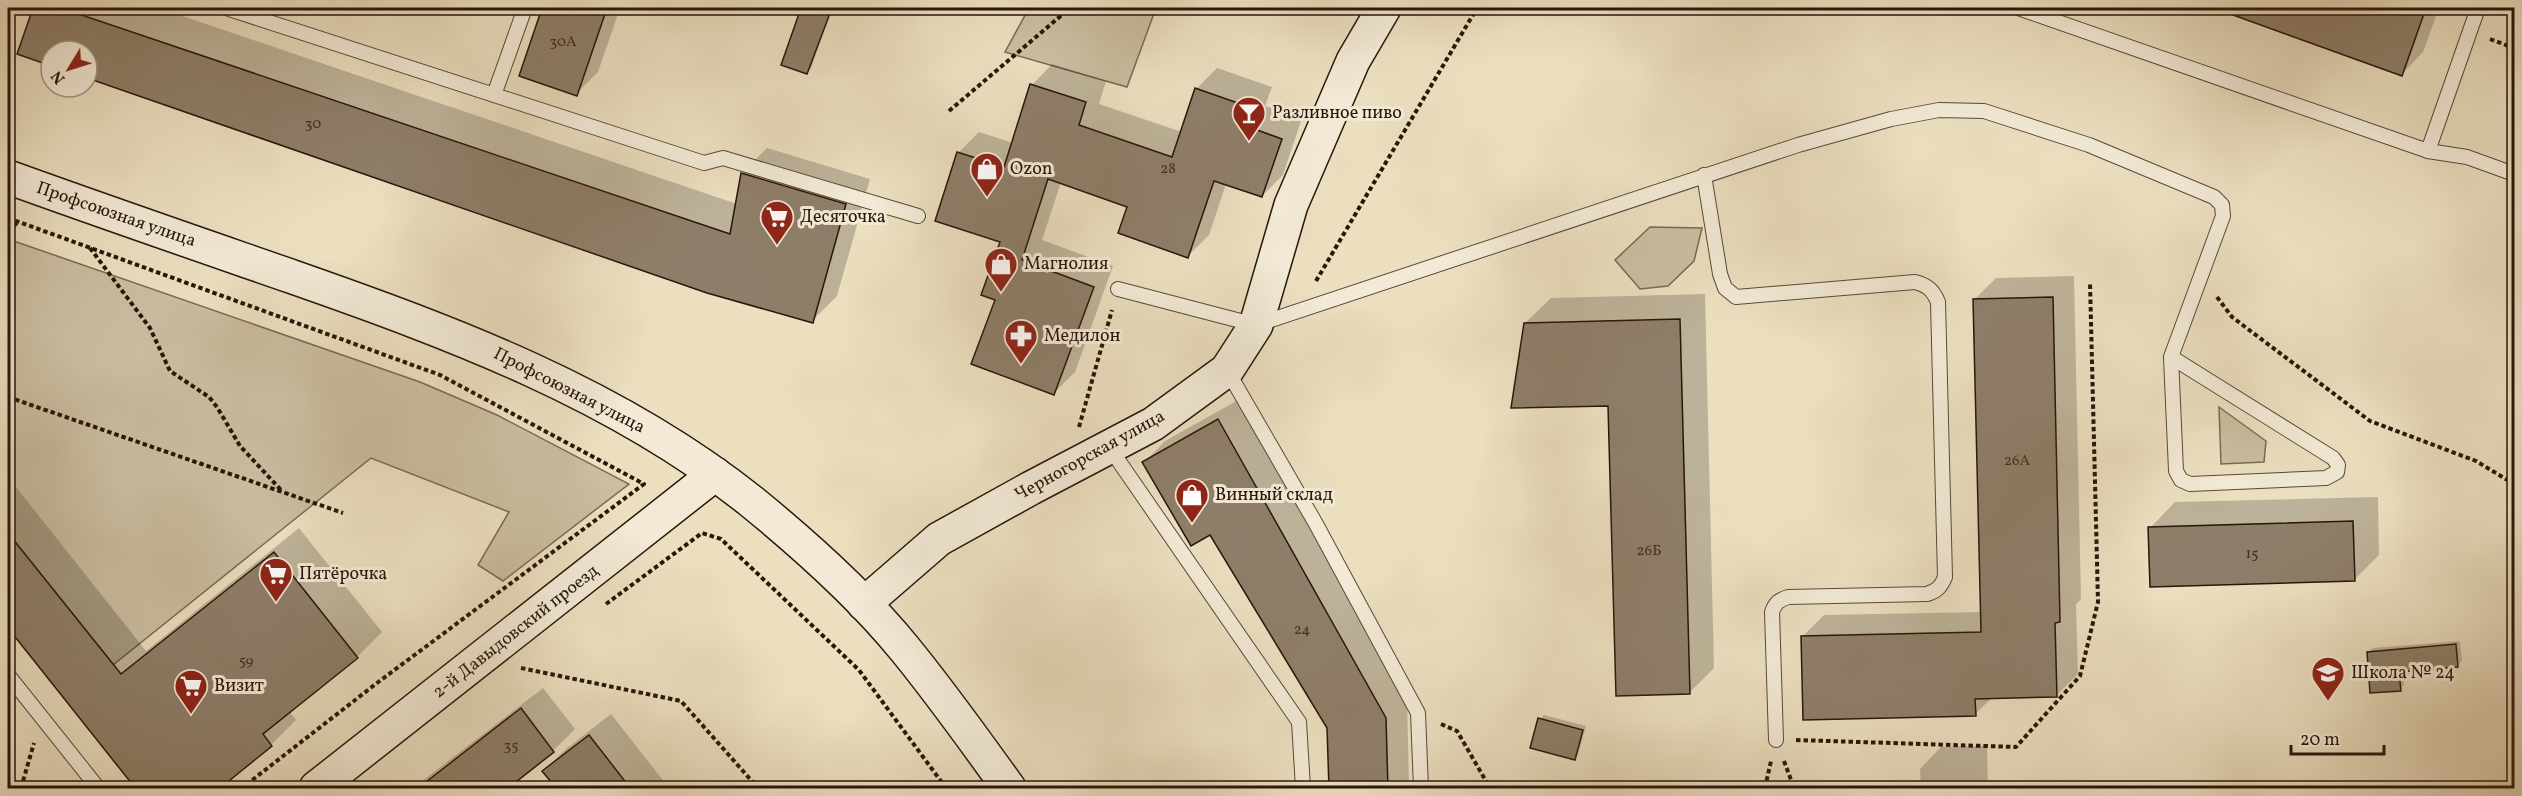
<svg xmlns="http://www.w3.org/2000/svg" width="2522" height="796" viewBox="0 0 2522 796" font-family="Vollkorn,serif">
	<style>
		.green { fill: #cabda1; stroke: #7a6956; stroke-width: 1.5 }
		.shadow { fill: #0003 }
		.building { fill: #8e7e69; stroke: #29150a; stroke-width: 1.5 }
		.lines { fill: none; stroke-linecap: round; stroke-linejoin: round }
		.lane-casing { stroke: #5a4838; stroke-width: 16 }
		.secondary-casing { stroke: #29150a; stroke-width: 36 }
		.path { stroke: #29150a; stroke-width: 4; stroke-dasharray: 4.5 3; stroke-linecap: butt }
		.lane { stroke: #f2ead6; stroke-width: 14 }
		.secondary { stroke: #f2ead6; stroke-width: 33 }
		.labels { text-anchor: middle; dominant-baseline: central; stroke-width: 6; stroke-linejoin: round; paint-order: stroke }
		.number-label { font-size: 15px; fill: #422f22 }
		.poi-label { font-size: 18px; fill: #29150a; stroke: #f2ead6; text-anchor: start }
		.street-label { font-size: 18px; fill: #29150a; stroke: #f2ead6 }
	</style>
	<rect width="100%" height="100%" fill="#ebdfc0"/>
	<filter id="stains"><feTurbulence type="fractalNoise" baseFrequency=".00333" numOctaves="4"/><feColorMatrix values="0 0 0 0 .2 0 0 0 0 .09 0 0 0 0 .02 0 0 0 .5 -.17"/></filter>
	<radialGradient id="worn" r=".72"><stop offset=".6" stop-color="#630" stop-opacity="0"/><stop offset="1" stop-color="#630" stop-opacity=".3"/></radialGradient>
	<!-- green -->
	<g class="green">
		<polygon points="1029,8 1156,8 1127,87 1005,52"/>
		<polygon points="1650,227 1702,228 1694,261 1668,286 1640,289 1615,260"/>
		<polygon points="8,239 420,382 497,415 629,484 503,581 478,565 509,512 371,458 113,665 8,533"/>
		<polygon points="2219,407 2266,441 2264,462 2221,464"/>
	</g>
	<!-- shadow -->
	<g class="shadow">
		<polygon points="35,8 159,8 737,204 742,173 767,148 870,179 837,296 812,321 87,77 87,51 51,51 51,64 19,53"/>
		<polygon points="544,8 620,8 598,72 576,94 521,75"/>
		<polygon points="793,8 832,8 811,68 807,73 802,10"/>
		<polygon points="2218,8 2439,8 2423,52 2402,74"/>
		<polygon points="1052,64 1106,81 1099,104 1182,132 1196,89 1217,68 1272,87 1265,106 1302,118 1283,175 1262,196 1226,184 1209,235 1188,256 1129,206 1061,182 1042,240 1113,266 1075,372 1054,393 997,299 1002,241 958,153 979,132 1013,143 1032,85"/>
		<polygon points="2074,276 2081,599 2076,604 2078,674 2056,696 1993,697 1975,714 1802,637 1824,615 1982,612 1974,300 1996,278"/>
		<polygon points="1705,294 1714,668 1689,693 1610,404 1525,323 1551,298"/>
		<polygon points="1240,399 1407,696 1409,788 1331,788 1329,728 1210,533 1144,463 1165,441"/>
		<polygon points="8,477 146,651 299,528 382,632 357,657 289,711 296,720 271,745 138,788 8,625"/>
		<polygon points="2378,497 2379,555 2354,580 2150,528 2175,502"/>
		<polygon points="2460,641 2462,661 2458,665 2403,671 2404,685 2400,689 2369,652 2373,648"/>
		<polygon points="543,688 575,729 553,751 505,788 413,788"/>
		<polygon points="611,714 669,788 559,788 544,771 566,749"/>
		<polygon points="1544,715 1586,726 1578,754 1574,758 1540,719"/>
		<polygon points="1987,746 1988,788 1921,788 1920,769 1941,747"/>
	</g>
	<!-- building -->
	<g class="building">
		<polygon points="33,8 61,8 730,234 741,173 846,204 813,323 707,293 87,78 87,51 51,51 51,66 17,54"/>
		<polygon points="542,8 607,8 577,96 519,76"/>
		<polygon points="801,8 832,8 807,74 781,65"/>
		<polygon points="2223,8 2426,8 2402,76 2222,11"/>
		<polygon points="1030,84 1086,102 1079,125 1172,157 1195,88 1252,108 1246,126 1282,139 1262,197 1214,181 1188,258 1118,233 1127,207 1048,179 1022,260 1094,287 1054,395 971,364 995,300 981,295 1000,242 935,221 957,152 1004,167"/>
		<polygon points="2053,297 2060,622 2055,623 2057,697 1975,699 1976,716 1803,720 1801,636 1981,632 1973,299"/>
		<polygon points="1680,319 1690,694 1616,696 1608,406 1511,408 1524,323"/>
		<polygon points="1218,419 1386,718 1388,789 1329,789 1327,728 1210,535 1191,546 1142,462"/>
		<polygon points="2353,521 2355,581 2150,587 2148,527"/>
		<polygon points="8,533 121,674 274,552 358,658 263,734 272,746 219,789 136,789 8,628"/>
		<polygon points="2456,644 2458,667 2399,672 2401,691 2370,693 2367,652"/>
		<polygon points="521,708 554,752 507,789 417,789"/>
		<polygon points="1538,718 1583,730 1575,760 1530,748"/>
		<polygon points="589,735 631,789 557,789 542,771"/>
	</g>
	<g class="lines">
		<!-- lane casing -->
		<g class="lane-casing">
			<g id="lane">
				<polyline points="226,8 704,163 723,158 918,216"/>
				<polyline points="2018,8 2428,151 2478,8"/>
				<polyline points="494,95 525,8"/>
				<polyline points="2428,151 2467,157 2514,174"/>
				<path d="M1704,175l16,99 5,14 11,9 179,-15c12,3 18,8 23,20l7,275c-4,10 -8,14 -18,17l-139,3c-9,3 -13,6 -16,15l4,128"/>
				<polyline points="1118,289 1256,325 1798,145 1891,119 1939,110 1984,111 2089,145 2214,197 2222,205 2223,216 2171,357 2176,471 2181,480 2190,484 2326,478 2337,472 2338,465 2333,458 2171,357"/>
				<polyline points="1227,370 1316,524 1418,713 1421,788"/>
				<polyline points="1109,447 1299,722 1303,788"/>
				<polyline points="8,675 98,788"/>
			</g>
		</g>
		<!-- secondary casing -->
		<g class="secondary-casing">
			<g id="secondary">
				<path d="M8,177c94,34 190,67 285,100 160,56 324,117 459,225 54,44 108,92 152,146 37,45 71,93 105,140"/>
				<polyline points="864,604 939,539 1031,488 1153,424 1227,370 1256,325 1291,205 1353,61 1384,8"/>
				<polyline points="316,788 715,474"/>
			</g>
		</g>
		<!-- path -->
		<g class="path">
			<polyline points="2490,39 2514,48"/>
			<polyline points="949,111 1070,8"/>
			<polyline points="8,218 440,375 644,484 377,683 242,788"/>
			<polyline points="8,231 18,222"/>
			<polyline points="90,248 150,328 170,371 209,397 217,407 240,446 281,490"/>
			<polyline points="1316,281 1477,8"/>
			<polyline points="2217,297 2232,317 2370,421 2476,461 2514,484"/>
			<polyline points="8,397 343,513"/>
			<polyline points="1079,427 1112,310"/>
			<polyline points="606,604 702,533 721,539 859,670 946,788"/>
			<polyline points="521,668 681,701 758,788"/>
			<polyline points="1441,724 1457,731 1490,788"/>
			<polyline points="1796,740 2016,747 2080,676 2098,602 2090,282"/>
			<polyline points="1784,761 1794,788"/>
			<polyline points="21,788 34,743"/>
			<polyline points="1765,788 1771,761"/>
		</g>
		<!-- lane -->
		<use href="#lane" class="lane"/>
		<!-- secondary -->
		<use href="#secondary" class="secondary"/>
	</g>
	<!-- icons -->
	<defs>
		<g id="bar-pin" transform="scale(1.725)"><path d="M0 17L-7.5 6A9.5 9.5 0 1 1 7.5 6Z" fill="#8f2418" stroke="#f2ead6"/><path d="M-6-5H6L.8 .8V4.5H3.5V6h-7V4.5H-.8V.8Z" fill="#fff"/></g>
		<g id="shop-pin" transform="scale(1.725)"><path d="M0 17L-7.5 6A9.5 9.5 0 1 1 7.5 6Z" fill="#8f2418" stroke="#f2ead6"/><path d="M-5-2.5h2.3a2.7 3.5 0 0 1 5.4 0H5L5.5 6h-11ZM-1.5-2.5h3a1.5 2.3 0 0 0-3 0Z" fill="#fff"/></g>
		<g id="supermarket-pin" transform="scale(1.725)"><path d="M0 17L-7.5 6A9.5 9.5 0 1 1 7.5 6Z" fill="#8f2418" stroke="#f2ead6"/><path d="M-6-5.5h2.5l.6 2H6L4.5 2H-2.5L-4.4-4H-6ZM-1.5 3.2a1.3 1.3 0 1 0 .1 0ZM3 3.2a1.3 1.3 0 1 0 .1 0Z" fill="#fff"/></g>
		<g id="pharmacy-pin" transform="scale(1.725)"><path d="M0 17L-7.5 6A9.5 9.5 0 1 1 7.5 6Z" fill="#8f2418" stroke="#f2ead6"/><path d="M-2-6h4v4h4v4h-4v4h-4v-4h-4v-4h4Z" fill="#fff"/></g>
		<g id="school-pin" transform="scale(1.725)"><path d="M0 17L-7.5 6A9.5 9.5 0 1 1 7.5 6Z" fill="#8f2418" stroke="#f2ead6"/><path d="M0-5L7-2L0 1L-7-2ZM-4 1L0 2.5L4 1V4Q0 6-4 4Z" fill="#fff"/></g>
	</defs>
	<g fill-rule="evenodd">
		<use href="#bar-pin" x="1249" y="113"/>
		<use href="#shop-pin" x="987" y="169"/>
		<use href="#supermarket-pin" x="777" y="217"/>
		<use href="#shop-pin" x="1001" y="264"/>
		<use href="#pharmacy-pin" x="1021" y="336"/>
		<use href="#shop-pin" x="1192" y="495"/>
		<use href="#supermarket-pin" x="276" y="574"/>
		<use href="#school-pin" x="2328" y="673"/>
		<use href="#supermarket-pin" x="191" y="686"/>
	</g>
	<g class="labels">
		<!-- number labels -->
		<g class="number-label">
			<text x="563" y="42">30А</text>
			<text x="313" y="124">30</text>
			<text x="1168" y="169">28</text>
			<text x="2017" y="461">26А</text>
			<text x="1649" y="551">26Б</text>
			<text x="2252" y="554">15</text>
			<text x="1302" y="630">24</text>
			<text x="246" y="661">59</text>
			<text x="511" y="746">35</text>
		</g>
		<!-- poi labels -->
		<g class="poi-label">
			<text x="1272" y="113">Разливное пиво</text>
			<text x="1010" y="169">Ozon</text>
			<text x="800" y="217">Десяточка</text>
			<text x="1024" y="264">Магнолия</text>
			<text x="1044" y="336">Медилон</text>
			<text x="1215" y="495">Винный склад</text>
			<text x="299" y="574">Пятёрочка</text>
			<text x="2351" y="673">Школа № 24</text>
			<text x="214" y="686">Визит</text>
		</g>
		<!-- street labels -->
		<g class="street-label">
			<text transform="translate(116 215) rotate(19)">Профсоюзная улица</text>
			<text transform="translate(569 391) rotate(27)">Профсоюзная улица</text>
			<text transform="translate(1090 456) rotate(-29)">Черногорская улица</text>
			<text transform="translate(516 632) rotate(-38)">2-й Давыдовский проезд</text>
		</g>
	</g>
	<!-- margin -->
	<rect width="2522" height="796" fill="none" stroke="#ebdfc0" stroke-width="30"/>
	<rect x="9" y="9" width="2504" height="778" fill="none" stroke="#29150a" stroke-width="3"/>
	<rect x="15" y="15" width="2492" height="766" fill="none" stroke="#29150a" stroke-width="1.5"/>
	<!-- north arrow -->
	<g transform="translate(69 69) rotate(232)"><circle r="28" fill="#f2ead6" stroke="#a29584" stroke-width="1.5"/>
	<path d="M0-4.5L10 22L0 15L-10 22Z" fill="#8f2418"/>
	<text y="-9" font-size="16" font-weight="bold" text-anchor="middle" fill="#29150a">N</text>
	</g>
	<!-- scale -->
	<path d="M2291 745v9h93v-9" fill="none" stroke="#29150a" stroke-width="3"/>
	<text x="2300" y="745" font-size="18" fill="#29150a" stroke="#f2ead6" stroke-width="4.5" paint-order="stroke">20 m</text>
	<rect width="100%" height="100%" filter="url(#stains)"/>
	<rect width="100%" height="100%" fill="url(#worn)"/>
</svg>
